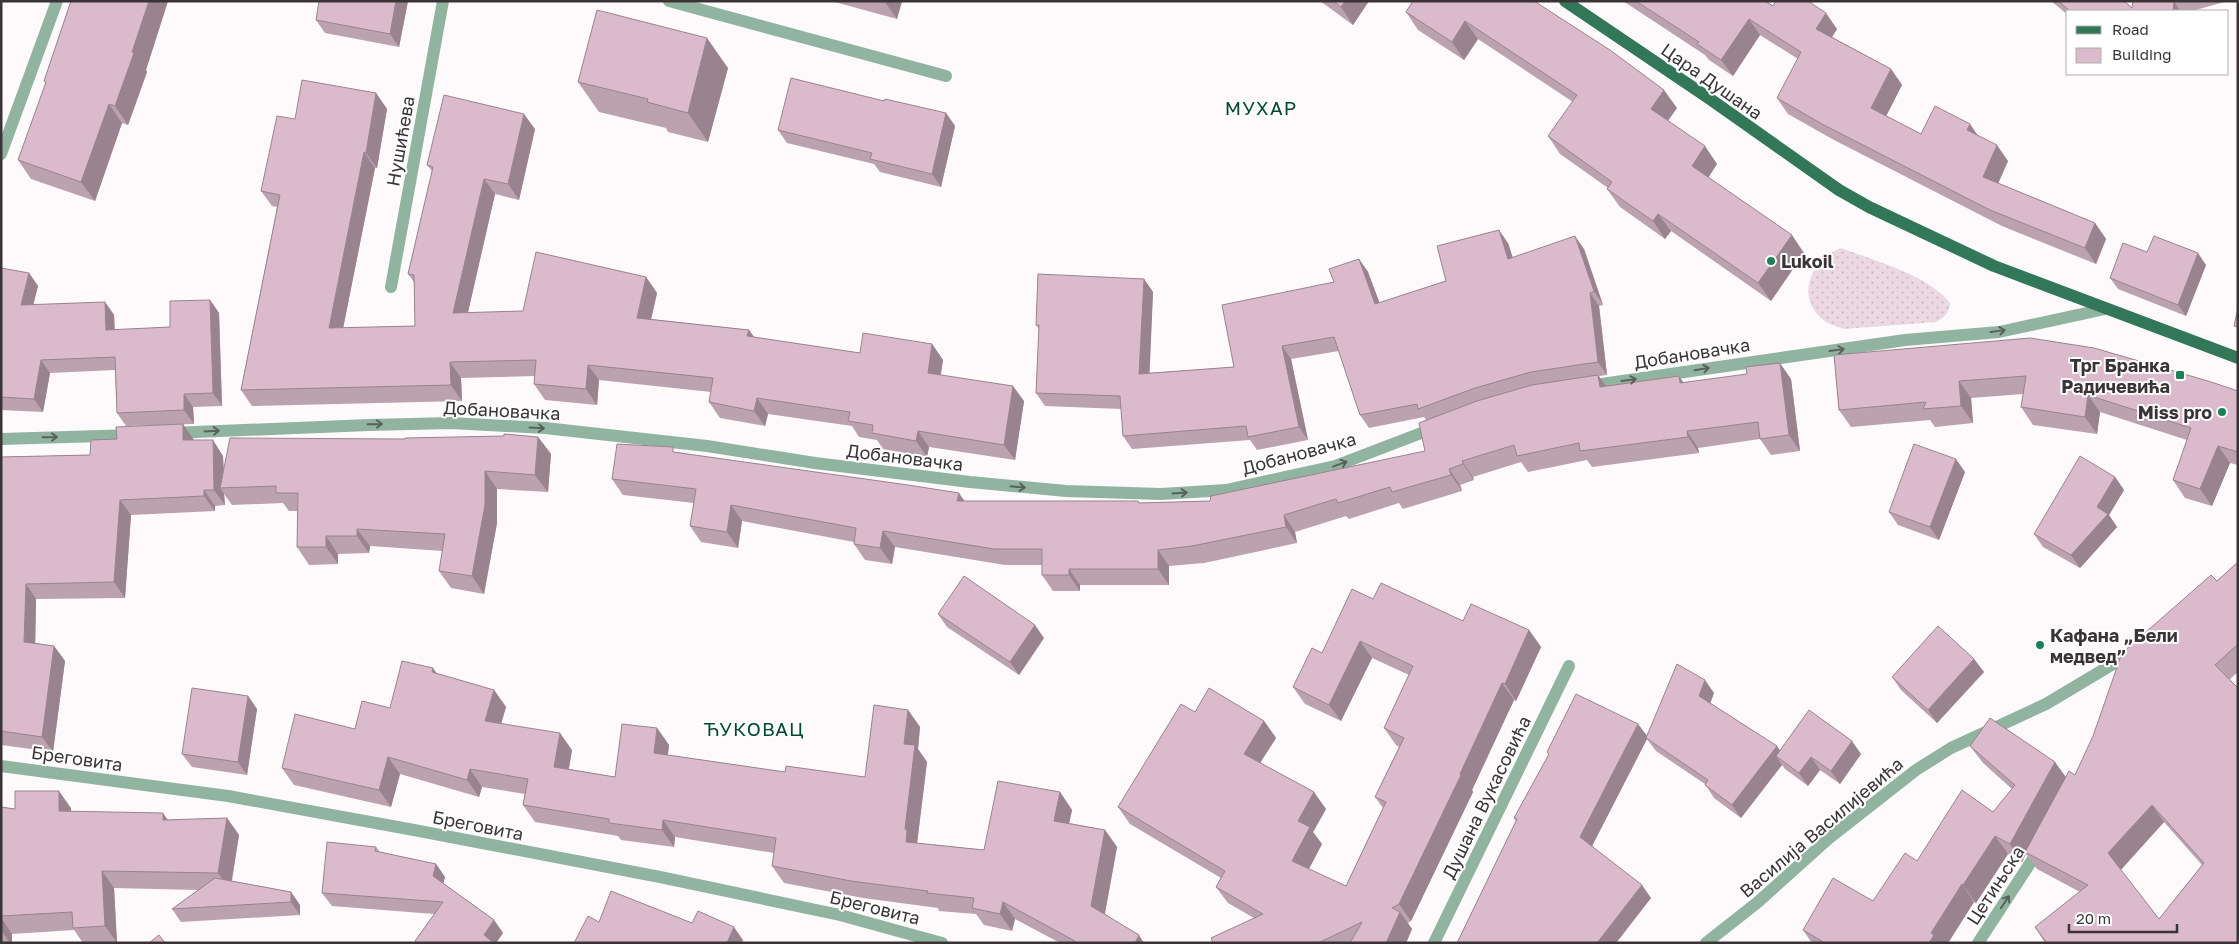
<svg xmlns="http://www.w3.org/2000/svg" width="2239" height="944" viewBox="0 0 2239 944" font-family="'Golos Text',sans-serif">
	<style>
		.grass { fill: url(#grass-dots) }
		.lines { fill: none; stroke-linecap: round; stroke-linejoin: round }
		.minor { stroke: #91b4a1; stroke-width: 12 }
		.major { stroke: #327758; stroke-width: 12 }
		.wall { fill: #bca1af; fill-rule: evenodd }
		.shaded-wall { fill: #99838e }
		.building { fill: #dbbbcb; stroke: #99838e; fill-rule: evenodd }
		.oneway { stroke: #59615c }
		.poi-dot { fill: #1d8059; stroke: #fff; stroke-width: 2 }
		.labels { text-anchor: middle; dominant-baseline: central; stroke-width: 4; stroke-linejoin: round; paint-order: stroke }
		.street-label { font-size: 18px; fill: #3b3437; stroke: #fff }
		.poi-label { font-size: 18px; font-weight: bold; fill: #3b3437; stroke: #fff; text-anchor: start }
		.neighbourhood-label { font-size: 19px; letter-spacing: 1px; fill: #00492f; stroke: #fff }
	</style>
	<defs>
		<pattern id="grass-dots" width="8" height="8" patternUnits="userSpaceOnUse" patternTransform="scale(1.25)"><rect width="8" height="8" fill="#ecd8e2"/><path d="M2 2h.1M6 6h.1" fill="none" stroke="#cbbac2" stroke-width="1.8" stroke-linecap="round"/></pattern>
	</defs>
	<rect width="100%" height="100%" fill="#fefafb"/>
	<!-- grass -->
	<path class="grass" d="M1841,248c31,12 88,27 109,55 -1,10 -5,14 -14,19l-92,7c-9,-3 -17,-5 -24,-12 -25,-24 -6,-59 21,-69z"/>
	<g class="lines">
		<!-- minor -->
		<g class="minor">
			<polyline points="669,1 946,76"/>
			<polyline points="1,154 57,1"/>
			<polyline points="391,287 443,1"/>
			<polyline points="1588,386 1905,340 1999,332 2105,309"/>
			<polyline points="171,433 369,425 451,423 545,428 707,446 815,463 970,482 1066,491 1161,494 1226,490 1335,466 1437,427"/>
			<polyline points="1,439 134,435"/>
			<polyline points="1,766 228,796 414,830 660,877 840,915 942,943"/>
			<polyline points="1434,943 1569,666"/>
			<polyline points="1706,943 1758,902 1828,839 1916,770 1951,748 2046,704 2133,652"/>
			<polyline points="1978,943 2040,848"/>
		</g>
		<!-- major -->
		<polyline class="major" points="1565,1 1710,99 1839,190 1869,207 1994,266 2238,358"/>
	</g>
	<!-- wall -->
	<g class="wall">
		<polygon points="71,1 168,1 146,70 147,72 128,125 122,123 95,201 31,179 18,160 46,84 44,81"/>
		<polygon points="408,1 399,47 325,33 316,20"/>
		<polygon points="831,1 902,1 897,19"/>
		<polygon points="1320,1 1369,1 1353,25"/>
		<polygon points="1534,1 1677,108 1668,121 1717,164 1708,178 1804,253 1771,301 1671,231 1665,239 1620,207 1607,189 1608,188 1560,154 1548,136 1573,102 1478,39 1464,60 1418,30 1406,12"/>
		<polygon points="1623,1 1765,1 1773,6 1837,29 1832,37 1891,69 1902,85 1886,116 1921,134 1979,136 2008,161 1998,183 2095,223 2106,239 2096,264 2002,226 1834,140 1788,114 1777,98 1798,59 1760,35 1733,76 1709,60 1705,55"/>
		<polygon points="2051,1 2124,1 2132,8 2133,1 2228,1 2192,11 2068,11 2068,15"/>
		<polygon points="728,68 708,142 668,132 666,128 599,112 578,82"/>
		<polygon points="376,93 387,109 377,168 375,168 343,328 415,326 414,282 408,274 432,171 427,165 535,129 519,200 495,194 468,313 523,311 646,277 657,293 651,319 749,330 754,337 860,353 932,344 943,360 941,375 1024,401 1015,460 929,447 927,457 883,449 877,440 859,437 852,426 768,414 765,426 720,418 709,402 711,392 599,380 597,405 545,400 534,384 535,376 461,378 462,401 252,406 241,390 277,207 272,206 261,191 295,119"/>
		<polygon points="884,101 946,113 955,126 941,187 880,172 874,164 787,143 778,130"/>
		<polygon points="1508,243 1513,258 1584,249 1603,305 1599,306 1607,375 1599,376 1606,386 1683,382 1791,379 1800,451 1771,455 1760,439 1698,448 1699,453 1592,467 1587,460 1528,472 1521,462 1473,477 1474,480 1460,485 1462,491 1403,509 1399,503 1349,519 1346,516 1295,532 1297,543 1204,563 1169,566 1169,585 1080,585 1080,591 1053,591 1042,575 1042,565 1005,565 895,547 892,564 865,560 854,544 854,542 742,521 738,548 701,542 690,526 694,503 623,495 612,479 677,452 965,501 1140,503 1210,501 1425,451 1426,420 1424,417 1369,428 1360,415 1339,351 1291,359 1308,440 1257,450 1250,440 1132,449 1123,436 1121,409 1045,406 1036,393 1039,329 1036,325 1144,279 1153,292 1149,373 1234,367 1334,282 1359,259 1368,272 1379,303 1446,281"/>
		<polygon points="2147,252 2206,265 2186,316 2118,289 2110,278"/>
		<polygon points="1,268 29,273 38,286 33,305 105,302 114,315 115,330 170,327 210,300 219,313 222,406 193,407 194,424 126,426 117,413 115,370 50,373 43,412 1,410"/>
		<polygon points="1834,355 2238,391 2238,465 2230,463 2212,506 2185,498 2173,480 2187,440 2100,412 2097,434 2033,425 2021,407 2023,394 1971,398 1973,423 1935,427 1930,420 1851,427 1839,410"/>
		<polygon points="538,437 551,454 548,492 497,489 497,523 484,594 451,588 439,571 443,551 370,546 369,553 338,554 338,564 309,565 297,547 297,511 289,511 283,503 232,505 224,494 225,505 215,506 215,511 131,515 125,598 36,599 35,643 54,646 65,661 53,752 1,745 1,457 90,455 194,440 223,456 224,470 405,439"/>
		<polygon points="1965,472 1939,540 1898,525 1889,512"/>
		<polygon points="2115,477 2124,490 2109,515 2117,527 2080,568 2043,547 2034,534"/>
		<path d="M2238,562v110l-9,8 9,263h-193l-10,-16 45,-35 -43,-23 -11,-15 -4,8 -14,-8 -32,49 -2,-1 -26,41h-136l-9,-13 70,-29 44,-40 76,-49 19,-23 -29,-26 -13,-17 96,31 9,-2 142,-194zM2164,822l38,43 -43,54 -39,-49z"/>
		<polygon points="1373,599 1463,621 1529,630 1541,647 1516,701 1514,700 1472,790 1473,792 1411,921 1408,923 1412,929 1406,943 1213,943 1254,918 1228,903 1216,887 1221,878 1130,824 1118,807 1195,712 1264,721 1276,738 1260,763 1326,809 1313,832 1322,844 1309,869 1346,886 1383,808 1375,797 1399,747 1396,745 1384,728 1409,675 1372,658 1341,721 1305,704 1293,687 1322,653"/>
		<polygon points="938,614 1044,638 1019,675 947,627"/>
		<polygon points="1974,659 1984,672 1937,723 1901,690 1892,677"/>
		<polygon points="437,674 494,690 506,707 501,723 572,750 569,769 615,777 657,728 669,745 668,755 785,772 865,777 908,710 920,727 918,749 927,762 917,843 984,850 1060,792 1072,810 1069,823 1105,830 1117,847 1105,914 1144,943 1060,943 1015,919 1012,931 984,925 976,914 939,911 938,908 863,898 784,883 772,866 774,853 675,837 674,847 621,840 618,836 535,822 523,805 525,794 482,787 479,797 400,774 391,807 294,785 282,768 355,729 390,708"/>
		<polygon points="1714,693 1710,703 1780,751 1861,754 1840,784 1820,770 1808,786 1785,769 1782,765 1741,818 1714,798 1705,784 1656,751 1647,739 1592,846 1651,898 1616,943 1457,943 1516,821 1514,818 1549,755 1547,752 1647,736"/>
		<polygon points="248,696 257,709 247,775 192,767 182,754"/>
		<polygon points="1,807 15,809 71,808 71,811 168,820 227,818 239,835 232,881 291,892 300,905 300,915 181,922 172,909 198,890 114,888 117,943 83,943 74,930 12,934 12,943 1,943"/>
		<polygon points="376,847 380,852 436,864 445,877 443,883 494,920 503,933 496,943 416,943 415,941 434,914 332,906 322,893"/>
	</g>
	<!-- shaded-wall -->
	<g class="shaded-wall">
		<polygon points="149,1 168,1 146,70 147,72 128,125 115,106"/>
		<polygon points="396,1 408,1 399,47 390,34"/>
		<polygon points="884,1 902,1 897,19"/>
		<polygon points="1345,1 1369,1 1353,25 1341,7"/>
		<polygon points="2174,1 2180,11 2173,11"/>
		<polygon points="1826,13 1837,29 1827,45 1816,29"/>
		<polygon points="1749,19 1760,35 1733,76 1721,60"/>
		<polygon points="1465,21 1478,39 1464,60 1452,42"/>
		<polygon points="707,38 728,68 708,142 688,113"/>
		<polygon points="1891,69 1902,85 1882,124 1871,108"/>
		<polygon points="1664,90 1677,108 1663,127 1651,109"/>
		<polygon points="376,93 387,109 377,168 366,153"/>
		<polygon points="109,104 122,123 95,201 81,182"/>
		<polygon points="946,113 955,126 941,187 932,174"/>
		<polygon points="524,114 535,129 519,200 508,184"/>
		<polygon points="1970,124 1981,140 1967,130"/>
		<polygon points="1997,145 2008,161 1994,193 1983,177"/>
		<polygon points="1705,146 1717,164 1704,184 1692,166"/>
		<polygon points="364,152 375,168 340,344 329,328"/>
		<polygon points="484,179 495,194 464,329 453,313"/>
		<polygon points="1658,214 1671,231 1665,239 1653,221"/>
		<polygon points="2095,223 2106,239 2096,264 2085,248"/>
		<polygon points="1499,230 1508,243 1517,272 1508,259"/>
		<polygon points="1792,235 1804,253 1771,301 1758,283"/>
		<polygon points="1575,236 1584,249 1603,305 1594,291"/>
		<polygon points="2198,253 2206,265 2186,316 2178,305"/>
		<polygon points="1359,259 1368,272 1385,317 1375,304"/>
		<polygon points="29,273 38,286 30,318 21,305"/>
		<polygon points="646,277 657,293 648,333 637,318"/>
		<polygon points="1144,279 1153,292 1149,387 1139,374"/>
		<polygon points="1590,293 1599,306 1607,375 1598,362"/>
		<polygon points="210,300 219,313 222,406 213,393"/>
		<polygon points="105,302 114,315 115,343 106,330"/>
		<polygon points="749,330 760,346 747,336"/>
		<polygon points="932,344 943,360 938,388 928,373"/>
		<polygon points="1282,346 1291,359 1308,440 1299,427"/>
		<polygon points="41,360 50,373 43,412 34,399"/>
		<polygon points="450,362 461,378 462,401 451,385"/>
		<polygon points="1780,363 1791,379 1800,451 1789,435"/>
		<polygon points="588,365 599,380 597,405 586,389"/>
		<polygon points="1598,375 1609,391 1600,387"/>
		<polygon points="1679,376 1690,392 1680,383"/>
		<polygon points="1959,381 1971,398 1973,423 1961,406"/>
		<polygon points="1013,386 1024,401 1015,460 1004,445"/>
		<polygon points="184,394 193,407 194,424 184,410"/>
		<polygon points="2088,395 2100,412 2097,434 2085,417"/>
		<polygon points="757,398 768,414 765,426 754,411"/>
		<polygon points="183,424 194,440 194,455 183,440"/>
		<polygon points="918,431 929,447 927,457 916,441"/>
		<polygon points="1687,431 1698,448 1699,453 1688,437"/>
		<polygon points="538,437 551,454 548,492 535,475"/>
		<polygon points="213,440 223,456 224,488 220,488 224,494 225,505 214,490"/>
		<polygon points="2218,446 2230,463 2212,506 2200,489"/>
		<polygon points="1956,459 1965,472 1939,540 1930,527"/>
		<polygon points="1462,461 1473,477 1474,480 1463,464"/>
		<polygon points="1449,469 1460,485 1462,491 1451,475"/>
		<polygon points="485,471 497,489 497,523 484,594 472,576"/>
		<polygon points="2115,477 2124,490 2109,515 2117,527 2080,568 2071,555 2097,507"/>
		<polygon points="204,490 215,506 215,511 204,496"/>
		<polygon points="959,493 970,509 957,501"/>
		<polygon points="120,500 131,515 125,598 114,582"/>
		<polygon points="731,505 742,521 738,548 727,532"/>
		<polygon points="1284,515 1295,532 1297,543 1286,527"/>
		<polygon points="357,529 370,546 369,553 357,536"/>
		<polygon points="883,531 895,547 892,564 880,548"/>
		<polygon points="326,536 338,554 338,564 326,547"/>
		<polygon points="1158,550 1169,566 1169,585 1158,569"/>
		<polygon points="1069,569 1080,585 1080,591 1069,575"/>
		<polygon points="26,584 36,599 35,658 24,642"/>
		<polygon points="1035,625 1044,638 1019,675 1010,662"/>
		<polygon points="1529,630 1541,647 1516,701 1505,684"/>
		<polygon points="1360,641 1372,658 1341,721 1329,705"/>
		<polygon points="54,646 65,661 53,752 42,737"/>
		<polygon points="1974,659 1984,672 1937,723 1928,710"/>
		<polygon points="433,668 445,685 432,672"/>
		<polygon points="1705,680 1714,693 1708,709 1699,696"/>
		<polygon points="1502,683 1514,700 1472,790 1473,792 1411,921 1399,904"/>
		<polygon points="494,690 506,707 497,738 485,721"/>
		<polygon points="248,696 257,709 247,775 238,762"/>
		<polygon points="908,710 920,727 918,749 927,762 917,844 906,842 905,829 904,744"/>
		<polygon points="1264,721 1276,738 1255,771 1244,754"/>
		<polygon points="1638,724 1648,737 1590,850 1580,837"/>
		<polygon points="657,728 669,745 666,770 654,753"/>
		<polygon points="560,733 572,750 566,784 554,767"/>
		<polygon points="1852,741 1861,754 1840,784 1831,771"/>
		<polygon points="1777,746 1786,759 1776,756 1782,765 1741,818 1732,805"/>
		<polygon points="388,757 400,774 391,807 379,790"/>
		<polygon points="1811,757 1820,770 1808,786 1799,773"/>
		<polygon points="2055,762 2068,780 2025,852 2026,854 2022,862 2010,844"/>
		<polygon points="470,769 482,787 479,797 467,780"/>
		<polygon points="59,791 71,808 71,828 59,811"/>
		<polygon points="1060,792 1072,810 1066,838 1054,821"/>
		<polygon points="1314,792 1326,809 1313,832 1322,844 1304,878 1292,861 1298,821"/>
		<polygon points="2152,805 2164,822 2120,871 2108,853"/>
		<polygon points="163,813 175,830 163,820"/>
		<polygon points="227,818 239,835 230,890 218,873"/>
		<polygon points="663,820 675,837 674,847 662,830"/>
		<polygon points="1105,830 1117,847 1103,923 1091,906"/>
		<polygon points="1995,836 2008,854 1976,903 1963,885"/>
		<polygon points="436,864 445,877 442,889 433,876"/>
		<polygon points="102,871 114,888 117,943 105,926"/>
		<polygon points="1962,884 1974,902 1948,943 1929,943 1931,933"/>
		<polygon points="1642,885 1651,898 1616,943 1597,943"/>
		<polygon points="291,892 300,905 300,915 291,902"/>
		<polygon points="1003,902 1015,919 1012,931 1000,914"/>
		<polygon points="1400,912 1412,929 1406,943 1386,943"/>
		<polygon points="1,918 12,934 12,943 10,943 1,930"/>
		<polygon points="494,920 503,933 496,943 489,943 484,935"/>
		<polygon points="734,927 743,940 742,943 727,943"/>
		<polygon points="1139,935 1144,943 1135,943"/>
	</g>
	<!-- building -->
	<g class="building">
		<polygon points="71,1 149,1 132,52 134,53 115,106 109,104 81,182 18,160 46,82 44,81"/>
		<polygon points="319,1 396,1 390,34 316,20"/>
		<polygon points="1333,1 1345,1 1341,7"/>
		<polygon points="1413,1 1534,1 1610,50 1664,90 1651,109 1705,146 1692,166 1792,235 1758,283 1658,214 1653,221 1607,189 1612,182 1548,136 1577,95 1465,21 1452,42 1406,12"/>
		<polygon points="1636,1 1765,1 1773,6 1776,1 1808,1 1826,13 1816,29 1891,69 1871,108 1921,134 1935,106 1970,124 1967,130 1997,145 1983,177 2095,223 2085,248 1990,210 1822,124 1777,98 1801,52 1749,19 1721,60 1697,44 1699,42"/>
		<polygon points="2058,1 2124,1 2132,8 2133,1 2174,1 2173,11 2070,11"/>
		<polygon points="597,10 707,38 688,113 647,102 648,99 578,82"/>
		<polygon points="791,78 884,101 885,99 946,113 932,174 870,159 872,153 778,130"/>
		<polygon points="302,80 376,93 366,153 364,152 329,328 415,326 414,275 408,274 433,167 427,165 444,95 524,114 508,184 484,179 453,313 523,311 536,252 646,277 637,318 749,330 747,336 860,353 863,333 932,344 928,373 1013,386 1004,445 918,431 916,441 872,433 873,425 848,421 850,412 757,398 754,411 709,402 713,378 588,365 586,389 534,384 536,360 450,362 451,385 241,390 280,195 261,191 277,116 295,119"/>
		<polygon points="1499,230 1508,259 1575,236 1594,291 1590,293 1598,362 1531,372 1475,388 1418,409 1417,404 1360,415 1334,337 1282,346 1299,427 1248,437 1246,426 1123,436 1120,396 1036,393 1039,325 1036,325 1038,274 1144,279 1139,374 1234,367 1222,305 1334,282 1329,269 1359,259 1375,304 1446,281 1437,246"/>
		<polygon points="2154,236 2198,253 2178,305 2110,278 2123,243 2147,252"/>
		<polygon points="1,268 29,273 21,305 105,302 106,330 170,327 170,301 210,300 213,393 184,394 184,410 117,413 115,357 41,360 34,399 1,397"/>
		<polygon points="2238,308 2238,327 2234,326"/>
		<polygon points="2030,338 2094,348 2208,381 2238,391 2238,452 2218,446 2200,489 2173,480 2191,428 2088,395 2085,417 2021,407 2026,376 1959,381 1961,406 1923,409 1926,402 1839,410 1834,355"/>
		<polygon points="1780,363 1789,435 1760,439 1758,422 1687,431 1688,437 1580,451 1579,443 1517,456 1514,445 1462,461 1463,464 1449,469 1451,475 1392,492 1390,487 1338,503 1336,499 1284,515 1286,527 1192,546 1158,550 1158,569 1069,569 1069,575 1042,575 1042,549 994,549 883,531 880,548 854,544 856,528 731,505 727,532 690,526 696,489 612,479 617,444 673,447 673,452 908,485 959,493 957,501 1138,501 1139,503 1210,501 1211,496 1425,451 1419,423 1477,401 1532,385 1598,375 1600,387 1679,376 1680,383 1747,374 1746,367"/>
		<polygon points="183,424 183,440 213,440 214,490 204,490 204,496 120,500 114,582 26,584 24,642 54,646 42,737 1,731 1,457 90,455 91,440 117,439 116,427"/>
		<polygon points="504,434 538,437 535,475 485,471 485,505 472,576 439,571 445,534 357,529 357,536 326,536 326,547 297,547 298,493 276,493 276,486 220,488 230,438 405,439 405,438 504,436"/>
		<polygon points="1914,444 1956,459 1930,527 1889,512"/>
		<polygon points="2080,456 2115,477 2097,507 2108,514 2071,555 2034,534"/>
		<path d="M2238,562v82l-23,21 23,23v255h-191l-12,-16 53,-42 -63,-33 44,-81 6,4 18,-39 29,-83 89,-78 6,6zM2152,805l52,58 -45,56 -51,-66z"/>
		<polygon points="964,576 1035,625 1010,662 938,614"/>
		<polygon points="1381,583 1463,621 1471,604 1529,630 1505,684 1502,683 1460,774 1461,775 1399,904 1392,908 1400,912 1386,943 1350,943 1362,922 1318,943 1213,943 1211,938 1263,914 1216,887 1225,871 1118,807 1181,704 1195,712 1209,688 1264,721 1244,754 1314,792 1298,821 1310,827 1292,861 1346,886 1386,802 1375,797 1404,738 1384,728 1413,666 1360,641 1329,705 1293,687 1312,648 1322,653 1352,589 1373,599"/>
		<polygon points="1938,626 1974,659 1928,710 1892,677"/>
		<polygon points="402,661 433,668 432,672 494,690 485,721 560,733 554,767 615,777 622,724 657,728 654,753 785,772 786,766 865,777 874,705 908,710 904,744 915,745 905,829 907,830 906,842 984,850 998,781 1060,792 1054,821 1105,830 1091,906 1139,935 1135,943 1074,943 1075,941 1003,902 1000,914 972,908 974,898 927,893 928,891 851,881 772,866 776,838 663,820 662,830 609,823 609,819 523,805 528,779 470,769 467,780 388,757 379,790 282,768 295,714 355,729 362,701 390,708"/>
		<polygon points="1677,664 1705,680 1699,696 1777,746 1732,805 1705,785 1708,780 1646,738"/>
		<polygon points="192,688 248,696 238,762 182,754"/>
		<polygon points="1576,694 1638,724 1580,837 1642,885 1597,943 1457,943 1517,819 1514,818 1549,754 1547,752"/>
		<polygon points="1809,710 1852,741 1831,771 1811,757 1799,773 1776,756"/>
		<polygon points="1990,718 2055,762 2010,844 1995,836 1963,885 1962,884 1931,933 1934,935 1929,943 1825,943 1803,930 1833,878 1873,901 1905,853 1917,861 1962,790 1993,812 2015,785 1970,746"/>
		<polygon points="15,791 59,791 59,811 163,813 163,820 227,818 218,873 102,871 105,926 73,928 72,912 1,916 1,807 15,809"/>
		<polygon points="327,842 376,847 375,851 436,864 433,876 494,920 484,935 494,943 418,943 415,941 443,902 322,893"/>
		<polygon points="215,878 291,892 291,902 172,909"/>
		<polygon points="611,891 692,923 698,911 734,927 727,943 574,943 588,916 599,922"/>
		<polygon points="159,935 165,943 149,943"/>
	</g>
	<!-- one-way arrows -->
	<defs><path id="oneway-shaft" d="M-6 0H5M1.5-3L5.5 0L1.5 3" fill="none" stroke-width="1.6" stroke-linecap="round" stroke-linejoin="round" transform="scale(1.25)"/></defs>
	<g class="oneway">
		<use href="#oneway-shaft" transform="translate(1998 331) rotate(-8)"/>
		<use href="#oneway-shaft" transform="translate(1837 350) rotate(-8)"/>
		<use href="#oneway-shaft" transform="translate(1702 369) rotate(-9)"/>
		<use href="#oneway-shaft" transform="translate(1629 380) rotate(-8)"/>
		<use href="#oneway-shaft" transform="translate(375 424) rotate(-1)"/>
		<use href="#oneway-shaft" transform="translate(537 428) rotate(3)"/>
		<use href="#oneway-shaft" transform="translate(212 431) rotate(-3)"/>
		<use href="#oneway-shaft" transform="translate(50 437) rotate(-1)"/>
		<use href="#oneway-shaft" transform="translate(1340 464) rotate(-20)"/>
		<use href="#oneway-shaft" transform="translate(1018 487) rotate(5)"/>
		<use href="#oneway-shaft" transform="translate(1180 493) rotate(-4)"/>
		<use href="#oneway-shaft" transform="translate(2005 902) rotate(-56)"/>
	</g>
	<!-- markers -->
	<g class="poi-dot">
		<circle cx="1771" cy="261" r="5"/>
		<rect x="2175" y="370" width="10" height="10" rx="2.5"/>
		<circle cx="2222" cy="412" r="5"/>
		<circle cx="2040" cy="645" r="5"/>
	</g>
	<g class="labels">
		<!-- street labels -->
		<g class="street-label">
			<text transform="translate(1712 81) rotate(35)">Цара Душана</text>
			<text transform="translate(400 141) rotate(-80)">Нушићева</text>
			<text transform="translate(1692 353) rotate(-9)">Добановачка</text>
			<text transform="translate(502 410) rotate(3)">Добановачка</text>
			<text transform="translate(1299 453) rotate(-15)">Добановачка</text>
			<text transform="translate(905 457) rotate(7)">Добановачка</text>
			<text transform="translate(77 758) rotate(8)">Бреговита</text>
			<text transform="translate(1486 797) rotate(-64)">Душана Вукасовића</text>
			<text transform="translate(478 825) rotate(11)">Бреговита</text>
			<text transform="translate(1821 827) rotate(-40)">Василија Василијевића</text>
			<text transform="translate(1995 885) rotate(-57)">Цетињска</text>
			<text transform="translate(875 907) rotate(14)">Бреговита</text>
		</g>
		<!-- poi labels -->
		<g class="poi-label">
			<text x="1781" y="261">Lukoil</text>
			<text x="2170" y="365" text-anchor="end">Трг Бранка<tspan x="2170" dy="21">Радичевића</tspan></text>
			<text x="2212" y="412" text-anchor="end">Miss pro</text>
			<text x="2050" y="635">Кафана „Бели<tspan x="2050" dy="21">медвед”</tspan></text>
		</g>
		<!-- neighbourhood labels -->
		<g class="neighbourhood-label">
			<text x="1261" y="107">МУХАР</text>
			<text x="754" y="728">ЋУКОВАЦ</text>
		</g>
	</g>
	<!-- border -->
	<rect width="2239" height="944" fill="none" stroke="#3b3437" stroke-width="5"/>
	<!-- legend -->
	<rect x="2066" y="10" width="162" height="65" fill="#ffffff" stroke="#b1aeaf"/>
	<rect x="2076" y="26" width="25" height="8" fill="#327758" stroke="#b1aeaf"/>
	<text x="2112" y="35" font-size="15" fill="#3b3437">Road</text>
	<rect x="2076" y="48" width="25" height="15" fill="#dbbbcb" stroke="#b1aeaf"/>
	<text x="2112" y="60" font-size="15" fill="#3b3437">Building</text>
	<!-- scale -->
	<path d="M2069 924v8h108v-8" fill="none" stroke="#3b3437" stroke-width="2.5"/>
	<text x="2076" y="924" font-size="15" fill="#3b3437" stroke="#ffffff" stroke-width="4" paint-order="stroke">20 m</text>
</svg>
